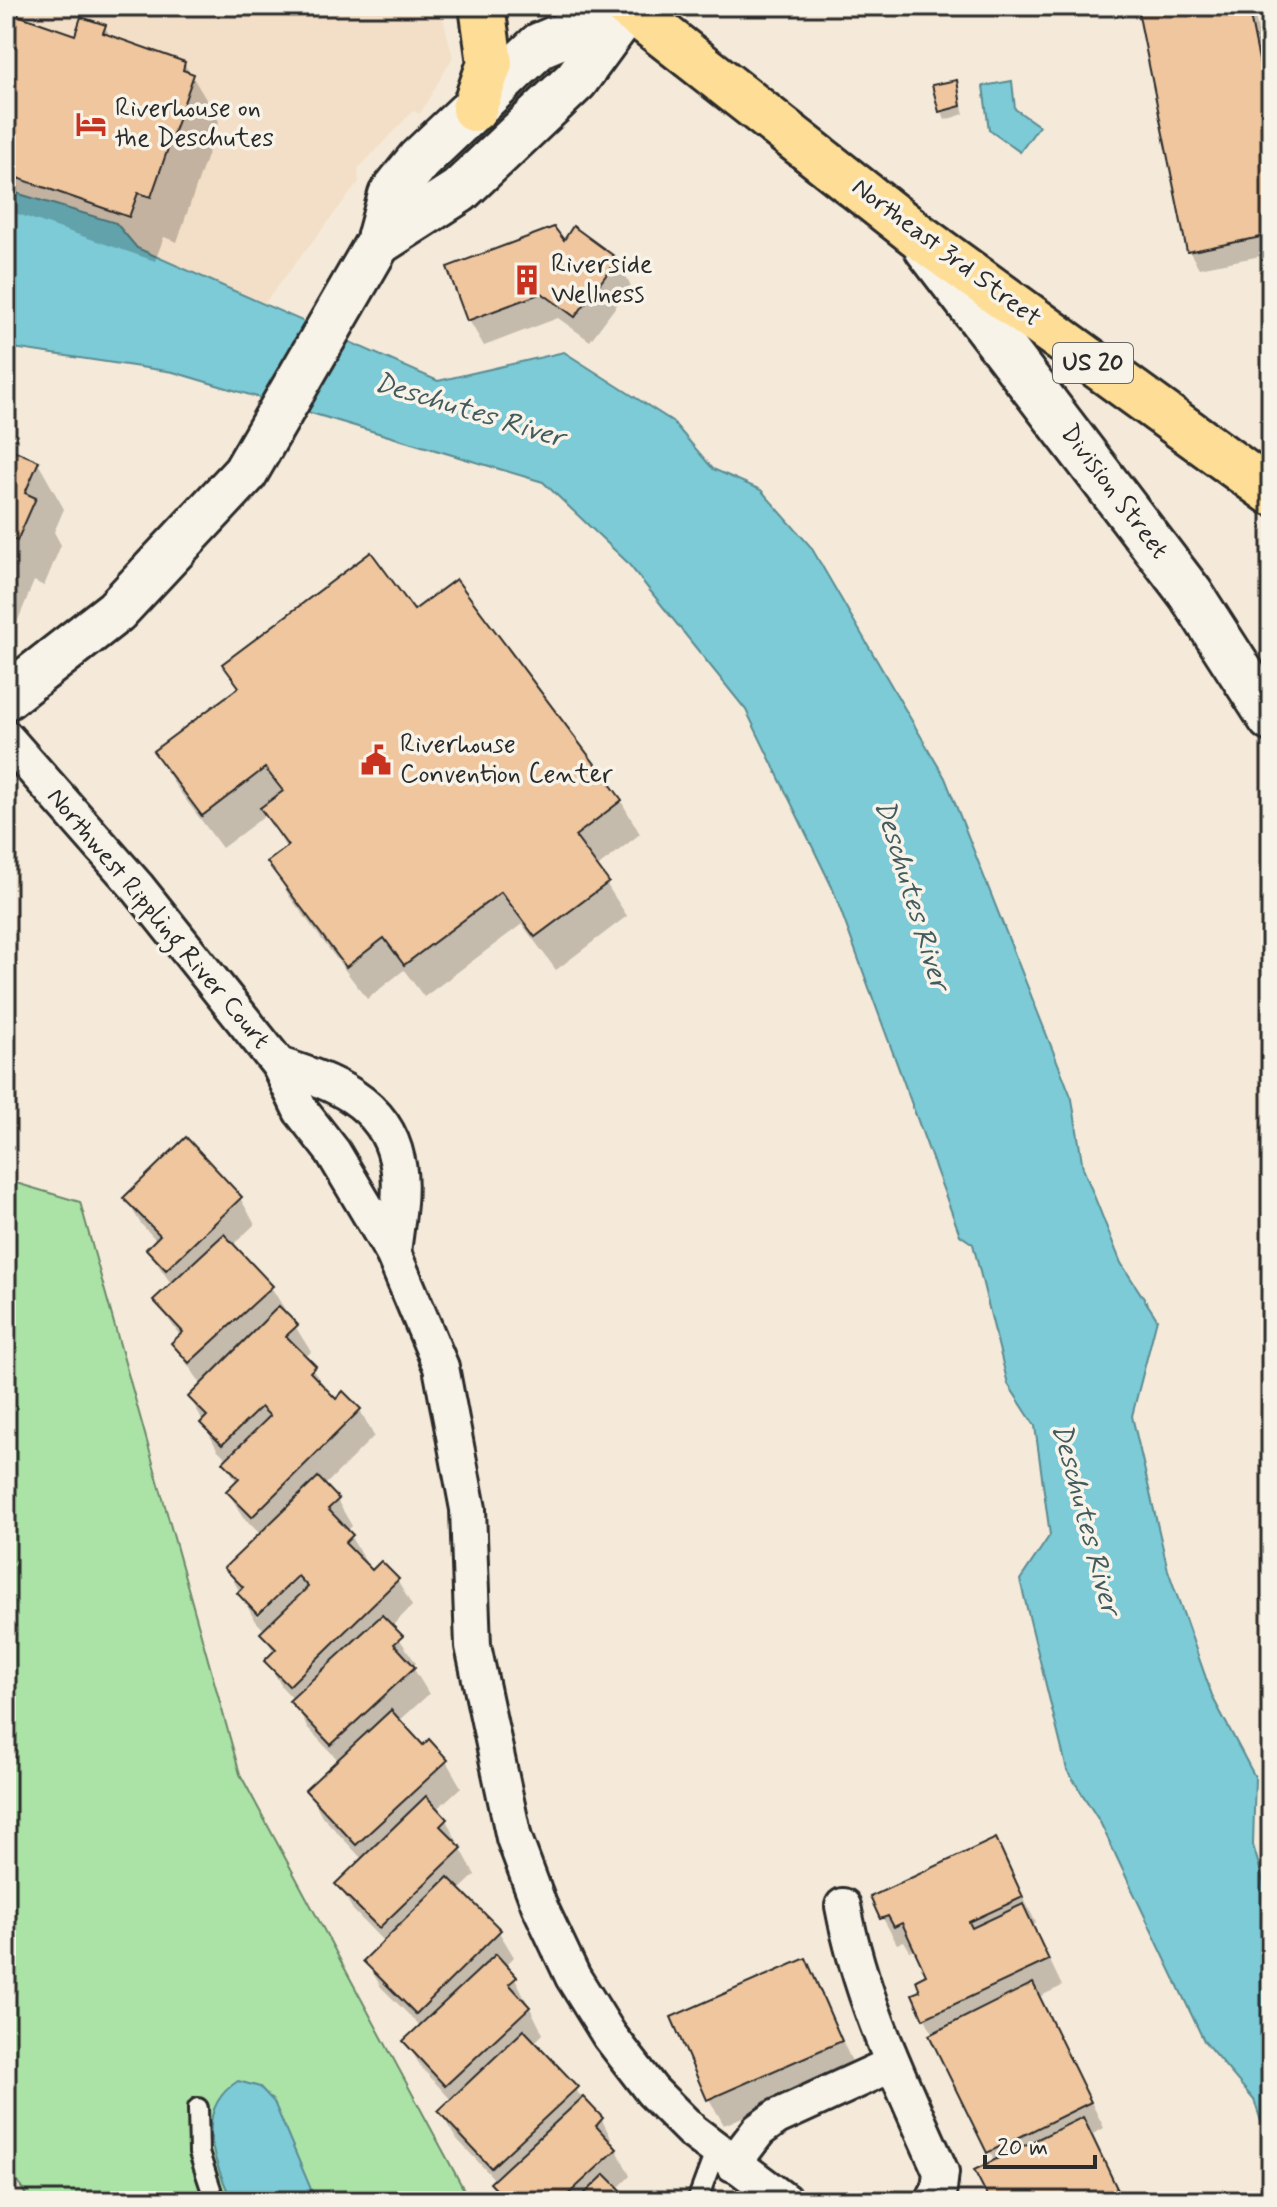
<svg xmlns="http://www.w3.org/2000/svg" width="1277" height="2207" viewBox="0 0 1277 2207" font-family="Mynerve,sans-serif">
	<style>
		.built { fill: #f3dfc7 }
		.green { fill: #abe3a7; stroke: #6b8769; stroke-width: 2 }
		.water { fill: #7bcbd6; stroke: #5b8b92; stroke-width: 2 }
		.shadow { fill: #0003; fill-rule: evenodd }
		.building { fill: #efc69e; stroke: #2b2b2b; stroke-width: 2 }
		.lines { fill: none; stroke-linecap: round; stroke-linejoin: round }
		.lane-casing { stroke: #2b2b2b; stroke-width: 24 }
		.street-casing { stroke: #2b2b2b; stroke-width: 40 }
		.secondary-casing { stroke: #2b2b2b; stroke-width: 50 }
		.primary-casing { stroke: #2b2b2b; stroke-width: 50 }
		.lane { stroke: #f7f3e8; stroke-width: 18 }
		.street { stroke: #f7f3e8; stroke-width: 34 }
		.secondary { stroke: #f7f3e8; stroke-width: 44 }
		.primary { stroke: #fede96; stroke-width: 44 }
		.labels { text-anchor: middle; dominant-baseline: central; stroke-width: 7; stroke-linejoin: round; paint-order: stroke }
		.shield { fill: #f7f3e8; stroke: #686764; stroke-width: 2 }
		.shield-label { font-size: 24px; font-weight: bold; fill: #2b2b2b }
		.poi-label { font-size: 26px; fill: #2b2b2b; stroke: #f7f3e8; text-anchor: start }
		.street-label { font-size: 26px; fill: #2b2b2b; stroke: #f7f3e8 }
		.water-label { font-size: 28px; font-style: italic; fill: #435b5e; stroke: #f7f3e8 }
	</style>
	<rect width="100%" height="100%" fill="#f5ead9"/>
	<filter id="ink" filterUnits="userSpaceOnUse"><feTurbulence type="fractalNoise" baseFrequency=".0125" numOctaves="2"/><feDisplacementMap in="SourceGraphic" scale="16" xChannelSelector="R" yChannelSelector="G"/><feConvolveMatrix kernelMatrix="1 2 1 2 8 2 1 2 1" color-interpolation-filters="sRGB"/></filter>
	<g filter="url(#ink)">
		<!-- built -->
		<polygon class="built" points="6,6 440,6 453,57 420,114 413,111 358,169 359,182 264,304 136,248 116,223 6,190"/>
		<!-- green -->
		<polygon class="green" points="6,1180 80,1202 240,1774 470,2201 30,2201 6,2165"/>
		<!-- water -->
		<g class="water">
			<polygon points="1012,81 1015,109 1039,126 1020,152 989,130 983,86"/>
			<polygon points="6,190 116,223 137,248 438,381 564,352 672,421 713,469 761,490 811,547 945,778 1072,1099 1083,1168 1121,1263 1157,1319 1132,1416 1168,1570 1213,1698 1255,1777 1253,1845 1271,1907 1271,2133 1261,2121 1254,2100 1204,2041 1100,1822 1067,1770 1020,1580 1050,1535 1035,1426 1008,1384 973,1244 960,1235 832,887 746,710 627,562 543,482 173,372 6,347"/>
			<path d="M238,2081l22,6 14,15 42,99h-84c-18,-40 -40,-91 6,-120z"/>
		</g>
		<!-- shadow -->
		<g class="shadow">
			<polygon points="1139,6 1253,6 1271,94 1271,254 1199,268 1189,251"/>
			<polygon points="6,13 76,38 105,27 111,38 184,64 192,76 219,121 177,242 164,237 155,261 6,210"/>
			<polygon points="956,82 964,114 945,120 935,87"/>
			<polygon points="564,243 616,261 631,286 590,341 558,318 484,346 469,320"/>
			<polygon points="6,449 38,463 64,509 54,532 61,545 44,586 34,581 14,630 6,626"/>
			<polygon points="414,613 621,801 640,834 596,868 627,916 556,970 522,924 424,997 404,970 367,999 289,896 270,862 287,849 266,815 222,848 175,785 156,752 239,689 225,665"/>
			<path d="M240,1198l15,26 -23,22 39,41 40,65 -7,6 25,35 7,9 24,8 14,26 -50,50 13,14 15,26 -5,5 19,31 -3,3 8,8 10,-9 17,17 14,25 -21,21 25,36 -4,3 17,28 -31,28 25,26 23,13 15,26 -25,23 10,10 29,55 -17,16 41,41 15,25 -10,10 11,11 28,56 -9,9 68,77 28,56 -13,13 12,12h-126l-10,-17 3,-3 -41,-44 -15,-25 12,-11 -31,-34 -15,-26 15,-14 -40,-40 -15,-26 19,-18 -32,-33 -15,-26 25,-24 -41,-44 -14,-26 31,-29 -32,-34 -13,-27 -12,-13 -15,-26 8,-7 -12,-21 2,-2 -11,-12 -27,-51 34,-33 -18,-18 -15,-25 9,-9 -12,-21 3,-2 -11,-11 -27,-52 12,-12 -29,-41 8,-7 -26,-37 17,-15 -24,-35 9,-9 -16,-17 -15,-25zM304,1568l2,2 -49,48v-5z"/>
			<polygon points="995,1841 1036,1923 1033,1925 1062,1986 1039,1997 1104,2128 1091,2135 1123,2201 992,2201 995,2162 925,2018 923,1992 929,1976 916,1949 910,1951 904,1941 897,1944 872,1898"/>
			<polygon points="805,1961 855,2068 724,2125 709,2099"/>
		</g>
		<!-- building -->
		<g class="building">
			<polygon points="1137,6 1248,6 1271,119 1271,235 1187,252"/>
			<polygon points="6,11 75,35 81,17 106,25 103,33 185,62 183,70 194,74 151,197 138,193 129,217 6,174"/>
			<polygon points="957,80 961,106 939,112 932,85"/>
			<polygon points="573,226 618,259 575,317 542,293 467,321 447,267 554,227 564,240"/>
			<polygon points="6,447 39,461 25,493 36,498 17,541 8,537 6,542"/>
			<polygon points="371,552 414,610 456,579 622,800 575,836 609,882 535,937 501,892 404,965 384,938 346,967 267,862 288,846 260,808 283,791 265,768 202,816 153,751 239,687 222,664"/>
			<polygon points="186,1137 242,1197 166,1270 146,1249 160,1235 123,1198"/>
			<polygon points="224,1234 273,1286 189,1363 171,1343 183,1332 153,1300"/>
			<polygon points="279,1306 298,1325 286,1336 316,1366 310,1372 336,1399 343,1391 361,1409 252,1517 226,1491 239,1478 223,1462 270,1416 261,1407 222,1445 200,1423 207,1416 188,1397"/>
			<polygon points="318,1477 339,1499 328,1509 353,1535 345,1543 372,1570 381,1561 399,1579 289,1686 264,1661 276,1649 260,1633 308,1587 298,1576 258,1615 237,1593 243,1587 224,1568"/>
			<polygon points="382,1615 403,1636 394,1644 415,1667 331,1745 289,1701"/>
			<polygon points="391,1710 423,1745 429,1739 448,1760 356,1845 305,1790"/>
			<polygon points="426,1796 447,1819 440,1826 462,1848 379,1928 335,1884"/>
			<polygon points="996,1838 1023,1897 969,1922 972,1928 1023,1904 1049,1960 923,2019 912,1994 920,1991 916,1980 926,1975 902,1923 894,1927 888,1916 880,1919 870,1897"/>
			<polygon points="448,1877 501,1930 416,2014 363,1961"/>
			<polygon points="496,1954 517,1977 509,1984 530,2007 445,2086 403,2041"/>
			<polygon points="806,1958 842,2041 707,2100 671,2017"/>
			<polygon points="1033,1983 1091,2102 987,2153 929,2035"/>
			<polygon points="524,2030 578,2087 491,2168 438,2111"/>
			<polygon points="583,2097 603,2118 596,2126 617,2149 561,2201 507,2201 490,2183"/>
			<polygon points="1083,2117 1123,2201 990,2201 974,2170"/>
			<polygon points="605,2174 632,2201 577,2201"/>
		</g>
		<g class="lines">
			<!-- lane casing -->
			<g class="lane-casing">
				<g id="lane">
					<polyline points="198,2108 199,2153 215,2201"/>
					<polyline points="697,2201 716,2150"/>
				</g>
			</g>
			<!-- street casing -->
			<g class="street-casing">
				<g id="street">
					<polyline points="6,738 138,888 279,1065 301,1111 333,1152 393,1253 441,1367 468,1509 473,1646 514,1838 539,1905 573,1977 609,2035 652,2091 692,2131 785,2201"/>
					<path d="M279,1065c51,16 106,36 118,95 7,28 -1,64 -4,93"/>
					<path d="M843,1906c18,95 59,178 98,266l-2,17 -6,12"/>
					<polyline points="733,2164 759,2130 777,2117 893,2064"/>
				</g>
			</g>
			<!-- secondary casing -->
			<g class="secondary-casing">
				<g id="secondary">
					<polyline points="378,243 459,191 576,80 628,9"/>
					<polyline points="927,248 1190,593 1271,719"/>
					<polyline points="6,697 116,611 245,473 378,243 391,195 419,160 540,45 629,8"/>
				</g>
			</g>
			<!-- primary casing -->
			<g class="primary-casing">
				<g id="primary">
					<polyline points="626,6 916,234 1271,492"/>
					<polyline points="474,109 490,63 482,6"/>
				</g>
			</g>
			<!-- lane -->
			<use href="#lane" class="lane"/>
			<!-- street -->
			<use href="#street" class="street"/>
			<!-- secondary -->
			<use href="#secondary" class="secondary"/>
			<!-- primary -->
			<use href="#primary" class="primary"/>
		</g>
	</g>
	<!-- icons -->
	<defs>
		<g id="hotel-bare" transform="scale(2.4)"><path d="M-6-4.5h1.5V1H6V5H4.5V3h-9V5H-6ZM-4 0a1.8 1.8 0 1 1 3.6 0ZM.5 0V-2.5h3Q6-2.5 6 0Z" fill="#c8321e" stroke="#f7f3e8" stroke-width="2.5" paint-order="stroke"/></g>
		<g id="building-bare" transform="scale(2.4)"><path d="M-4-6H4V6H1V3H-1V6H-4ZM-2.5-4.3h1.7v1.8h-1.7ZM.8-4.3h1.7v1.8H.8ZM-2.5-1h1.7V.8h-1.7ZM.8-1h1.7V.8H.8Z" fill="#c8321e" stroke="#f7f3e8" stroke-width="2.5" paint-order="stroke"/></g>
		<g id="civic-bare" transform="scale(2.4)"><path d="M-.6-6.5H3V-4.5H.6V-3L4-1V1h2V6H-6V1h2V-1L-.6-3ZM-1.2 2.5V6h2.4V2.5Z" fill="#c8321e" stroke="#f7f3e8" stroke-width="2.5" paint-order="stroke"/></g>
	</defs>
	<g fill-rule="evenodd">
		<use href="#hotel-bare" x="91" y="124"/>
		<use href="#building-bare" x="527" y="280"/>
		<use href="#civic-bare" x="376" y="760"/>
	</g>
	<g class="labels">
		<!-- shield labels -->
		<rect class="shield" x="1053" y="343" width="80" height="40" rx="6"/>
		<g class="shield-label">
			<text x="1093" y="363">US 20</text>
		</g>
		<!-- poi labels -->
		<g class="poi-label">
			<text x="115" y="109">Riverhouse on<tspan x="115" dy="30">the Deschutes</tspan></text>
			<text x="551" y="265">Riverside<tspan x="551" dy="30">Wellness</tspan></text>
			<text x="400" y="745">Riverhouse<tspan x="400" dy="30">Convention Center</tspan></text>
		</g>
		<!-- street labels -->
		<g class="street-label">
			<text transform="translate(946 253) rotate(37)">Northeast 3rd Street</text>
			<text transform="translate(1114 492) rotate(53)">Division Street</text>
			<text transform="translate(158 919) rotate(50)">Northwest Rippling River Court</text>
		</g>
		<!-- water labels -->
		<g class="water-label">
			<text transform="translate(469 411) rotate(17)">Deschutes River</text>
			<text transform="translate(911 895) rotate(73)">Deschutes River</text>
			<text transform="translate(1085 1519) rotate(75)">Deschutes River</text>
		</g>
	</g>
	<!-- margin -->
	<rect width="1277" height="2207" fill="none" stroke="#f7f3e8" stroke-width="32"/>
	<rect x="16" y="16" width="1245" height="2175" fill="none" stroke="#2b2b2b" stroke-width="3" filter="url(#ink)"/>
	<!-- scale -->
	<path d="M985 2155v12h110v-12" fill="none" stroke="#2b2b2b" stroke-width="4"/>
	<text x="997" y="2155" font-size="24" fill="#2b2b2b" stroke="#f7f3e8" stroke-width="6" paint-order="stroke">20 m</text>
</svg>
